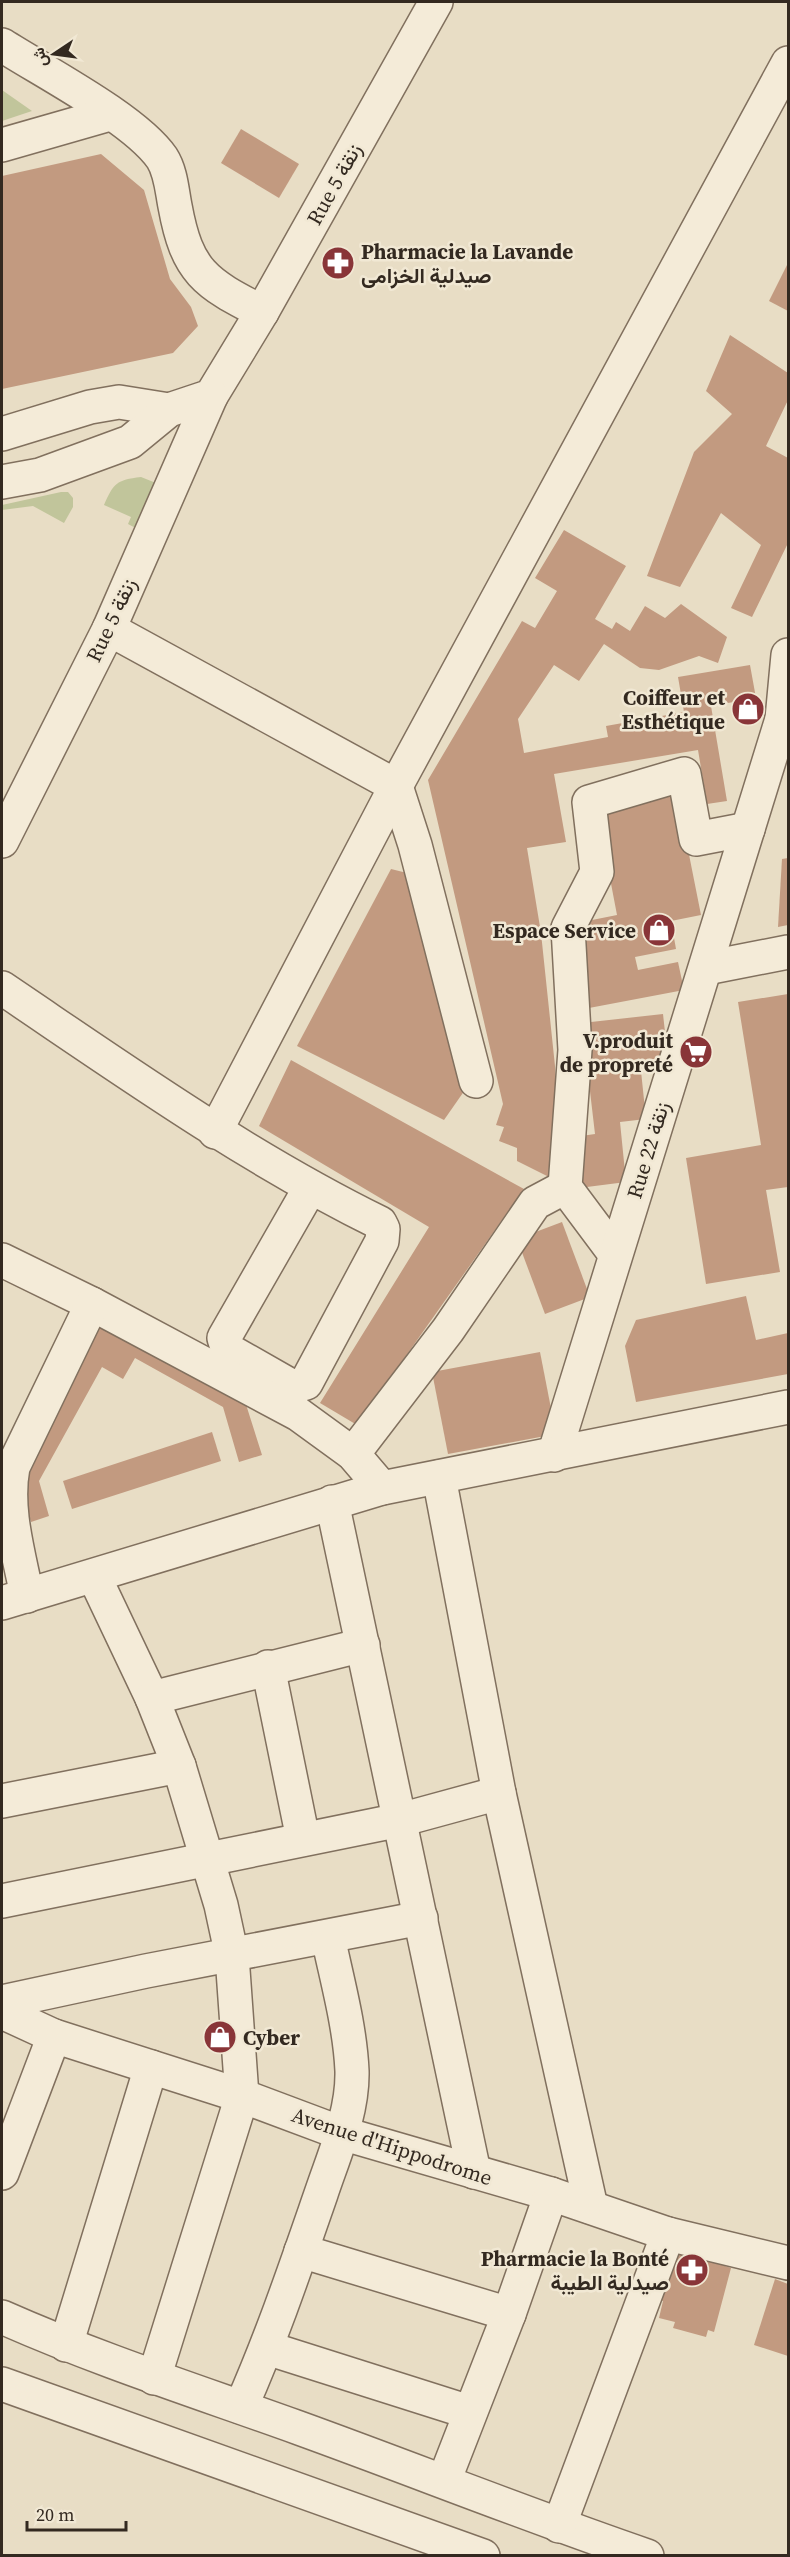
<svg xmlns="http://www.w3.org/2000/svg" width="790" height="2557" viewBox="0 0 790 2557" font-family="'Source Serif 4',Vazirmatn,serif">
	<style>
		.green { fill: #c1c59b }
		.building { fill: #c29a80 }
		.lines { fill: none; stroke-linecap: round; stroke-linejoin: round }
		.minor-casing { stroke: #81705e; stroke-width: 36 }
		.minor { stroke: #f4ebd8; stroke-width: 33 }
		.labels { text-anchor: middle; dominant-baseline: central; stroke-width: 5; stroke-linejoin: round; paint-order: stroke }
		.street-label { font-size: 21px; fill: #332920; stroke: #f1e8d4 }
		.poi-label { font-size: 21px; font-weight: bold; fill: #332920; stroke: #f1e8d4; text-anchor: end }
	</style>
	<rect width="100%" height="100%" fill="#e8ddc5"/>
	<!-- green -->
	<g class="green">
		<polygon points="2,90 32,111 2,121"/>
		<path d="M141,477l15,6 -9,51 -19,-10 3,-7 -27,-12c10,-22 12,-25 37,-28z"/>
		<polygon points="61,492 68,492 73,498 73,507 64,523 33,506 2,510 2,505"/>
	</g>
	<!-- building -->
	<g class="building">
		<polygon points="241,129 299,164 279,198 221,163"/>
		<polygon points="101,154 144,190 170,279 191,307 198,326 173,353 2,389 2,176"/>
		<polygon points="788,263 788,311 769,301"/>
		<polygon points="730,335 788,373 788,400 766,446 788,458 788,543 752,617 731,608 761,545 721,513 680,587 647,576 694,452 732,414 706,391"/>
		<polygon points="564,530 626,566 595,619 612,629 616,622 630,631 645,606 665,618 681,604 727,637 718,663 699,656 659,670 640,668 604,644 579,681 554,665 518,719 524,753 608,737 606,726 684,712 678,677 750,665 756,698 711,706 727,801 707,804 698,750 554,774 566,842 527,848 541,933 555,1066 560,1160 551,1178 517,1161 517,1148 499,1141 504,1127 496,1125 503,1104 428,780 522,621 535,628 557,591 535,578"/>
		<polygon points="676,789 701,915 671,921 676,949 635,957 638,970 678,962 684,990 589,1008 572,924 617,915 596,805"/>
		<polygon points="788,858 788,925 778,927 782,859"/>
		<polygon points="391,869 415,875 467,1087 444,1120 297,1046"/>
		<polygon points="788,994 788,1187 766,1190 780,1272 706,1284 686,1158 761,1145 738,1002"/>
		<polygon points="663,1014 669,1068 641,1071 646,1119 620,1122 626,1182 579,1188 574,1137 595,1134 582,1023"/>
		<polygon points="291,1060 524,1189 357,1425 320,1403 429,1227 259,1126"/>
		<polygon points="562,1222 590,1297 545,1314 517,1239"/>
		<polygon points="746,1296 756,1340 788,1333 788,1374 636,1402 625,1346 636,1320"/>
		<polygon points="97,1322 243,1395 262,1455 239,1462 223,1407 135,1358 123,1379 102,1367 39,1481 49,1516 31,1522 18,1482"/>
		<polygon points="540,1352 556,1434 448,1454 432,1372"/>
		<polygon points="212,1432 221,1461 72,1509 63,1481"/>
		<polygon points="673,2250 727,2257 725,2266 731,2268 714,2332 708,2330 706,2337 673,2328 675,2322 659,2318 663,2301 654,2298"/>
		<polygon points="775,2279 788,2284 788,2356 754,2345"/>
	</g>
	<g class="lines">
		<!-- minor casing -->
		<g class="minor-casing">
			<g id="minor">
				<path d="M2,45c42,27 133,74 160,113 9,14 10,33 13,48 12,66 30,77 87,106"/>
				<polyline points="2,145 110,114"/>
				<polyline points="2,434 90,407 119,402 169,410"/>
				<polyline points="2,482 40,475 130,442 169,410 211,396 262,312 436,2"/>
				<polyline points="109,629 396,786 415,845 476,1081"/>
				<polyline points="782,719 788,655"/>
				<polyline points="2,841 109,629 211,396"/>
				<polyline points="706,968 788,952"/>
				<path d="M2,988c123,83 244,169 378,235l3,6 -1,12 -76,142 -13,4 -65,-37 -4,-12 86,-150"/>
				<polyline points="215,1132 396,786 788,63"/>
				<polyline points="615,1254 565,1187 575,1050 568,928 597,872 589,802 684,774 696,839 748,829"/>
				<polyline points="2,1260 92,1304 298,1414 353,1454 382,1488"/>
				<polyline points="353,1454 448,1330 535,1203 565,1187"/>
				<polyline points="554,1455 782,719 788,710"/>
				<polyline points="439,1477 499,1793 591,2207"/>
				<polyline points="332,1502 474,2172"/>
				<polyline points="94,1576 152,1698 179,1766 221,1905 232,1956 242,2096 154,2378"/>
				<path d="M27,1596c-8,-42 -22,-86 -14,-129l79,-163"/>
				<polyline points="2,1603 382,1488 788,1407"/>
				<polyline points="268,1667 303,1839"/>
				<polyline points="152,1698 363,1645"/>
				<polyline points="2,1801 179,1766"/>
				<polyline points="2,1901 400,1820 499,1793"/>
				<polyline points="2,2002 146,1971 421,1918"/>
				<polyline points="2,2012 54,2036 242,2096 341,2133 551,2194 668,2234 788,2263"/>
				<polyline points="2,2173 54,2036"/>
				<polyline points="301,2251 509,2314"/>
				<path d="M2,2317c97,43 197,75 297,111 116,42 231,88 348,128"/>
				<polyline points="66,2345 151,2067"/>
				<polyline points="267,2348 469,2412"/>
				<polyline points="2,2384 483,2556"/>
				<path d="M241,2407c31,-70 55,-141 80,-213 13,-39 32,-81 31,-123 -2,-45 -15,-91 -24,-134"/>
				<polyline points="444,2481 509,2314 551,2194"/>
				<polyline points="559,2526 668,2234"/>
			</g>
		</g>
		<!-- minor -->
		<use href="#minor" class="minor"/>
	</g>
	<!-- icons -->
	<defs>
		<g id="pharmacy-disc" transform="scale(1.725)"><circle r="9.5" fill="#893538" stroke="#f1e8d4"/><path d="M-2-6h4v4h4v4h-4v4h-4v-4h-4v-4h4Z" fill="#fff"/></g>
		<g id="shop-disc" transform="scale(1.725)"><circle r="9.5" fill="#893538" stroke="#f1e8d4"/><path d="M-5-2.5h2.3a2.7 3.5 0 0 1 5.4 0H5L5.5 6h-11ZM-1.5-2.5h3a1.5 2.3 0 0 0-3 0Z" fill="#fff"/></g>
		<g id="supermarket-disc" transform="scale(1.725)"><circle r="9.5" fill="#893538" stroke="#f1e8d4"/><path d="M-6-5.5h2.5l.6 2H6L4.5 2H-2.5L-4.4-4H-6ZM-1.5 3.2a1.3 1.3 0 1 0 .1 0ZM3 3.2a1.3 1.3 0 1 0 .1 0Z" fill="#fff"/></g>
	</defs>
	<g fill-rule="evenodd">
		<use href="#pharmacy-disc" x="338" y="263"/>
		<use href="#shop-disc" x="748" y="709"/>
		<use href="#shop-disc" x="659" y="930"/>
		<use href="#supermarket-disc" x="696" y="1052"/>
		<use href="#shop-disc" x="220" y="2037"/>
		<use href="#pharmacy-disc" x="692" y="2270"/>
	</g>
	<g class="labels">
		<!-- street labels -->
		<g class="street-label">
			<text transform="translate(334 184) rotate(-61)">Rue 5 زنقة</text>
			<text transform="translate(111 620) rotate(-65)">Rue 5 زنقة</text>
			<text transform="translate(648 1150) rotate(-73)">Rue 22 زنقة</text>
			<text transform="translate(392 2146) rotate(18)">Avenue d'Hippodrome</text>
		</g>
		<!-- poi labels -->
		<g class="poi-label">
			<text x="361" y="251" text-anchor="start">Pharmacie la Lavande<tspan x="361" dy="24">صيدلية الخزامى</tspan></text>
			<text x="725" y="697">Coiffeur et<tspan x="725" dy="24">Esthétique</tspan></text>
			<text x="636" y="930">Espace Service</text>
			<text x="673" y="1040">V.produit<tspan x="673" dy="24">de propreté</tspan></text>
			<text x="243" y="2037" text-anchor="start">Cyber</text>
			<text x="669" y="2258">Pharmacie la Bonté<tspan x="669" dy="24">صيدلية الطيبة</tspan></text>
		</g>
	</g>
	<!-- border -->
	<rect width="790" height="2557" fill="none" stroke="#332920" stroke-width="6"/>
	<!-- north arrow -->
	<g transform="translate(54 54) rotate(257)" stroke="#f1e8d4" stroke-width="4.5" paint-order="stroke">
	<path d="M0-4.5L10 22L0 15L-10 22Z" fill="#332920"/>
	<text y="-9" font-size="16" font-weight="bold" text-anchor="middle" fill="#332920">ش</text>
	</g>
	<!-- scale -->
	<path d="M27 2521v9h99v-9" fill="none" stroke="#332920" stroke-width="3"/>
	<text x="36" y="2521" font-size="18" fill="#332920" stroke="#f1e8d4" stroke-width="4.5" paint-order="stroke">20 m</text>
</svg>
